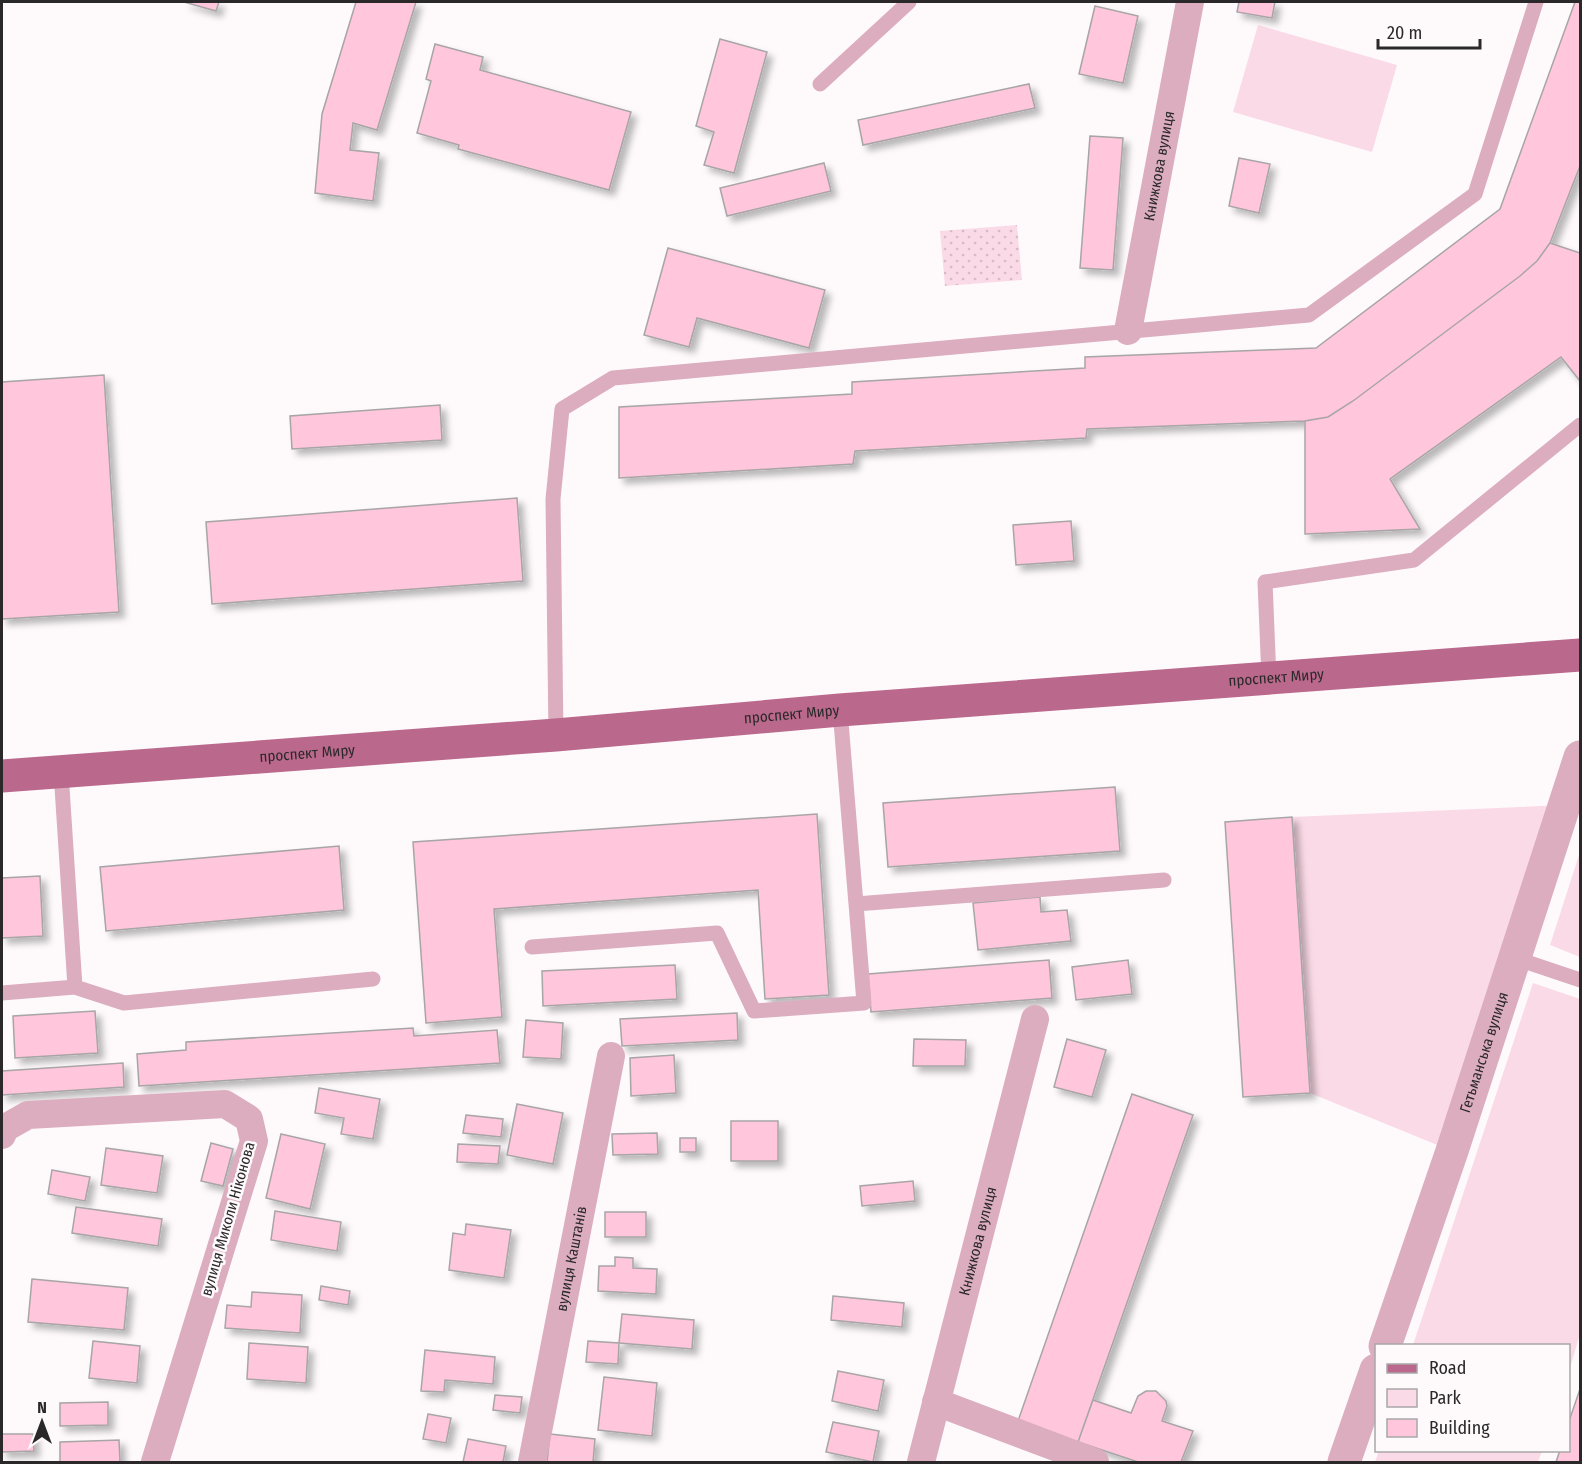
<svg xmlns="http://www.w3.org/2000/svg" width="1582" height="1464" viewBox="0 0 1582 1464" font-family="'Fira Sans Condensed',sans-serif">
	<defs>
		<pattern id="park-dots" width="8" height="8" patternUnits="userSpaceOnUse" patternTransform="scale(1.5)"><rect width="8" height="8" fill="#fadae6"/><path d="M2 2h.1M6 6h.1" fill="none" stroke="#d6bbc5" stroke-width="1.8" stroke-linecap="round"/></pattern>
		<filter id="shadow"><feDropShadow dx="5.5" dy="5.5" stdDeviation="3" flood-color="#0004"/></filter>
	</defs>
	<rect width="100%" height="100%" fill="#fefafc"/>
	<path fill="#fadae6" d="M 1258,25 L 1397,65 L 1372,152 L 1233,112 Z
		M 1566,805 L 1452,1151 L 1310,1093 L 1292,817 Z
		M 1580,852 L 1580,957 L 1550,945 Z
		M 1533,983 L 1580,999 L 1580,1334 L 1569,1371 L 1568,1346 L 1413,1345 Z
		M 1379,1450 L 1542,1450 L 1542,1451 L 1538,1462 L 1375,1462 Z"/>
	<path fill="url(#park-dots)" d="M 1017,225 L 1022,280 L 945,286 L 940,231 Z"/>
	<path fill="#ffc6dc" stroke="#a8a5a6" stroke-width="1.5" filter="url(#shadow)" d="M 184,2 L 219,2 L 216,11 Z
		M 356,2 L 416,2 L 377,130 L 353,123 L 350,150 L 379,153 L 373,201 L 315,193 L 322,114 Z
		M 1239,2 L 1275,2 L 1272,18 L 1237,12 Z
		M 1575,2 L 1580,2 L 1580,166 L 1550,243 L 1537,261 L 1520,276 L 1353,401 L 1328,417 L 1305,421 L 1087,429 L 1086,438 L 855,451 L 853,464 L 619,478 L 619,407 L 852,394 L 852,382 L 1085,368 L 1085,357 L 1316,348 L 1500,209 Z
		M 1095,6 L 1138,16 L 1123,83 L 1079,74 Z
		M 720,39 L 767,52 L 734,173 L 704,165 L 714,132 L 696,126 Z
		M 435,44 L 483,57 L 480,70 L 631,112 L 609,190 L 458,149 L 459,145 L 417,133 L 431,81 L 426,79 Z
		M 1029,84 L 1035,108 L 863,145 L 858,120 Z
		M 1090,136 L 1123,138 L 1113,270 L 1080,268 Z
		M 1239,158 L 1270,164 L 1259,213 L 1229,206 Z
		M 824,163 L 831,191 L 727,216 L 720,188 Z
		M 1550,243 L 1580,253 L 1580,381 L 1561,357 L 1390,479 L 1420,529 L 1305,534 L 1305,421 L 1328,417 L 1353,401 L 1520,276 L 1537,261 Z
		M 668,248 L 825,290 L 809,348 L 697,318 L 689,347 L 644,335 Z
		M 104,375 L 119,612 L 2,619 L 2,382 Z
		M 440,405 L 442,440 L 292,449 L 290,416 Z
		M 517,498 L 523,581 L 212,604 L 206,522 Z
		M 1071,521 L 1074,561 L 1016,565 L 1013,525 Z
		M 1115,787 L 1120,851 L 888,867 L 883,803 Z
		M 817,814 L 829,995 L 765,999 L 758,890 L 494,909 L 502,1017 L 426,1023 L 413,842 Z
		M 1292,817 L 1310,1093 L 1243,1097 L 1225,822 Z
		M 339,846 L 344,910 L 106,931 L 100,867 Z
		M 40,876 L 43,936 L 2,938 L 2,878 Z
		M 1040,897 L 1041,912 L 1067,910 L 1071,941 L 978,950 L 973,903 Z
		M 1049,960 L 1052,998 L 871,1012 L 868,974 Z
		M 1128,960 L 1132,994 L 1076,1000 L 1072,967 Z
		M 675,965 L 677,999 L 543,1006 L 542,971 Z
		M 95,1011 L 98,1053 L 15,1058 L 13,1016 Z
		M 737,1013 L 738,1040 L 622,1046 L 620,1019 Z
		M 526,1020 L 563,1023 L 561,1059 L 523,1057 Z
		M 413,1028 L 414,1036 L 497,1030 L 500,1063 L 139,1086 L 137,1054 L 186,1050 L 186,1042 Z
		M 914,1039 L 966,1040 L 965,1066 L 913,1066 Z
		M 1067,1039 L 1106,1050 L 1092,1097 L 1054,1087 Z
		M 674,1055 L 676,1093 L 631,1096 L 630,1058 Z
		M 123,1063 L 124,1087 L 2,1095 L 2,1071 Z
		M 319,1088 L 380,1099 L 373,1139 L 341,1134 L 344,1118 L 315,1113 Z
		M 1132,1094 L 1193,1115 L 1078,1442 L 1018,1421 Z
		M 517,1104 L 563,1113 L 553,1164 L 507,1155 Z
		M 466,1115 L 503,1119 L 501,1137 L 463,1133 Z
		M 731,1121 L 778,1121 L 778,1161 L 731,1161 Z
		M 657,1133 L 658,1154 L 613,1155 L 612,1134 Z
		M 281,1134 L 325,1144 L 310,1209 L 266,1198 Z
		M 680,1138 L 696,1138 L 696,1152 L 680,1152 Z
		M 211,1143 L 233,1149 L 223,1186 L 201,1181 Z
		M 458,1144 L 500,1146 L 498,1164 L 457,1162 Z
		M 106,1148 L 163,1156 L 157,1193 L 101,1185 Z
		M 52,1170 L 90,1177 L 85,1201 L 48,1194 Z
		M 913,1181 L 915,1201 L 862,1206 L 860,1186 Z
		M 76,1207 L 162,1219 L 158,1246 L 72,1233 Z
		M 275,1211 L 341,1222 L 337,1251 L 271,1240 Z
		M 605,1212 L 646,1212 L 646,1237 L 605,1237 Z
		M 466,1224 L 511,1230 L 504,1278 L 449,1270 L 453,1233 L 465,1235 Z
		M 615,1257 L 633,1258 L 633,1268 L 657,1269 L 656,1294 L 598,1291 L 599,1266 L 615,1266 Z
		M 32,1279 L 128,1288 L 124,1330 L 28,1322 Z
		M 321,1286 L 350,1291 L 348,1305 L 319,1300 Z
		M 252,1292 L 302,1295 L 300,1333 L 225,1328 L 227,1305 L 251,1307 Z
		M 833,1296 L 904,1303 L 902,1327 L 831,1320 Z
		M 622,1314 L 694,1320 L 692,1349 L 619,1343 Z
		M 93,1341 L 140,1346 L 137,1383 L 89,1378 Z
		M 588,1341 L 619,1343 L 618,1364 L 586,1362 Z
		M 249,1343 L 308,1347 L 306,1383 L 247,1379 Z
		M 425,1350 L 495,1357 L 493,1384 L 445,1380 L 444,1392 L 421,1391 Z
		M 838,1371 L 884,1380 L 878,1411 L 832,1401 Z
		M 604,1377 L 657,1383 L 652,1436 L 598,1430 Z
		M 1580,1389 L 1580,1462 L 1556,1462 L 1560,1450 L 1568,1450 L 1568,1424 Z
		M 1146,1391 L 1156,1391 L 1166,1401 L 1167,1406 L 1162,1421 L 1193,1431 L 1181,1462 L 1138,1462 L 1078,1442 L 1093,1400 L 1131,1413 L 1138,1396 Z
		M 495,1395 L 522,1397 L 520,1413 L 493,1410 Z
		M 108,1402 L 108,1425 L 60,1426 L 60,1403 Z
		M 428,1414 L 451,1418 L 446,1443 L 423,1439 Z
		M 833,1422 L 879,1431 L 873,1462 L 826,1452 Z
		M 2,1434 L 33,1434 L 34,1451 L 2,1452 Z
		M 550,1434 L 595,1439 L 593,1462 L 547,1462 Z
		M 468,1439 L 506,1446 L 503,1462 L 463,1462 Z
		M 119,1440 L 120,1462 L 60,1462 L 60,1442 Z"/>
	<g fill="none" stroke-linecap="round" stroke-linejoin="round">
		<path stroke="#dcadbf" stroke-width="15" d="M 820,84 L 909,2
			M 1269,679 L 1265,582 L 1414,560 L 1580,425
			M 840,710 L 856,904
			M 556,735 L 553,499 L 562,409 L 613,378 L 1309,315 L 1475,194 L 1536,2
			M 61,772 L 75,987
			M 532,947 L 717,933 L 754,1011 L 864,1003 L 856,904 L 1164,880
			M 1515,958 L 1580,980
			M 2,993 L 75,987 L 124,1003 L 373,979"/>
		<g stroke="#dcadbf" stroke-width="28">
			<path id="s1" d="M 1128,331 L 1190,2"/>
			<path d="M 2,1135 L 5,1128 L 28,1115 L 225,1104 L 249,1119 L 254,1141 L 155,1462"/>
			<path d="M 936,1402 L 1095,1462"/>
			<path id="s2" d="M 532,1462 L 611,1056"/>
			<path id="s3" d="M 921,1462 L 1035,1019"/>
		</g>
		<g stroke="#dcadbf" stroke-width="33">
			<path id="s4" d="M 1385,1346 L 1452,1151 L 1580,757"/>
			<path d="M 1344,1462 L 1376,1370"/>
		</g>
		<path stroke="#ba698c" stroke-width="33" id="s5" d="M 2,776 L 556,735 L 840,710 L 1580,655"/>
	</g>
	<g text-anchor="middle" stroke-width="5" stroke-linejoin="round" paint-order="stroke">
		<g font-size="15" fill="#2a2829" stroke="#fefafc">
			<text dy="5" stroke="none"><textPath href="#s1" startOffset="168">Книжкова вулиця</textPath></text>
			<text dy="5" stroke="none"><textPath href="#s5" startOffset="1278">проспект Миру</textPath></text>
			<text dy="5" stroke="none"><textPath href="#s5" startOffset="792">проспект Миру</textPath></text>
			<text dy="5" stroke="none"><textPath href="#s5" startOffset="306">проспект Миру</textPath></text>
			<text dy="5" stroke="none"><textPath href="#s4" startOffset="310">Гетьманська вулиця</textPath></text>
			<text transform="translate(228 1219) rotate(-74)" y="5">вулиця Миколи Ніконова</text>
			<text dy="5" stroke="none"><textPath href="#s3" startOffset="228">Книжкова вулиця</textPath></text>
			<text dy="5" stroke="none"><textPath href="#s2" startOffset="207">вулиця Каштанів</textPath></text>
		</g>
	</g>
	<rect width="1582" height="1464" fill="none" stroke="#2a2829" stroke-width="6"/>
	<rect x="1375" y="1344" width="195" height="108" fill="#fefafc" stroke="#a9a6a8" stroke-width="1.5"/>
	<rect x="1387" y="1364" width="30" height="9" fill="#ba698c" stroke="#a9a6a8" stroke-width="1.5"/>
	<text x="1429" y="1374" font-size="18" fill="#2a2829">Road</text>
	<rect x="1387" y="1389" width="30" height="18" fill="#fadae6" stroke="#a9a6a8" stroke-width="1.5"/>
	<text x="1429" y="1404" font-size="18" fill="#2a2829">Park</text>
	<rect x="1387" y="1419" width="30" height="18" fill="#ffc6dc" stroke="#a9a6a8" stroke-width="1.5"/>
	<text x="1429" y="1434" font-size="18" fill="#2a2829">Building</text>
	<g transform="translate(42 1422)" stroke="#fefafc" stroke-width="4.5" paint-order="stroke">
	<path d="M0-4.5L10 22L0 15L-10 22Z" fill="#2a2829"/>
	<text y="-9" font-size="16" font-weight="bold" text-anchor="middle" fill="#2a2829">N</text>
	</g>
	<path d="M1378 39v9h102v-9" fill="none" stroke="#2a2829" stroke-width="3"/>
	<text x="1387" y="39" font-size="18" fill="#2a2829" stroke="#fefafc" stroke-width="4.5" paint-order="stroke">20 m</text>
</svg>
